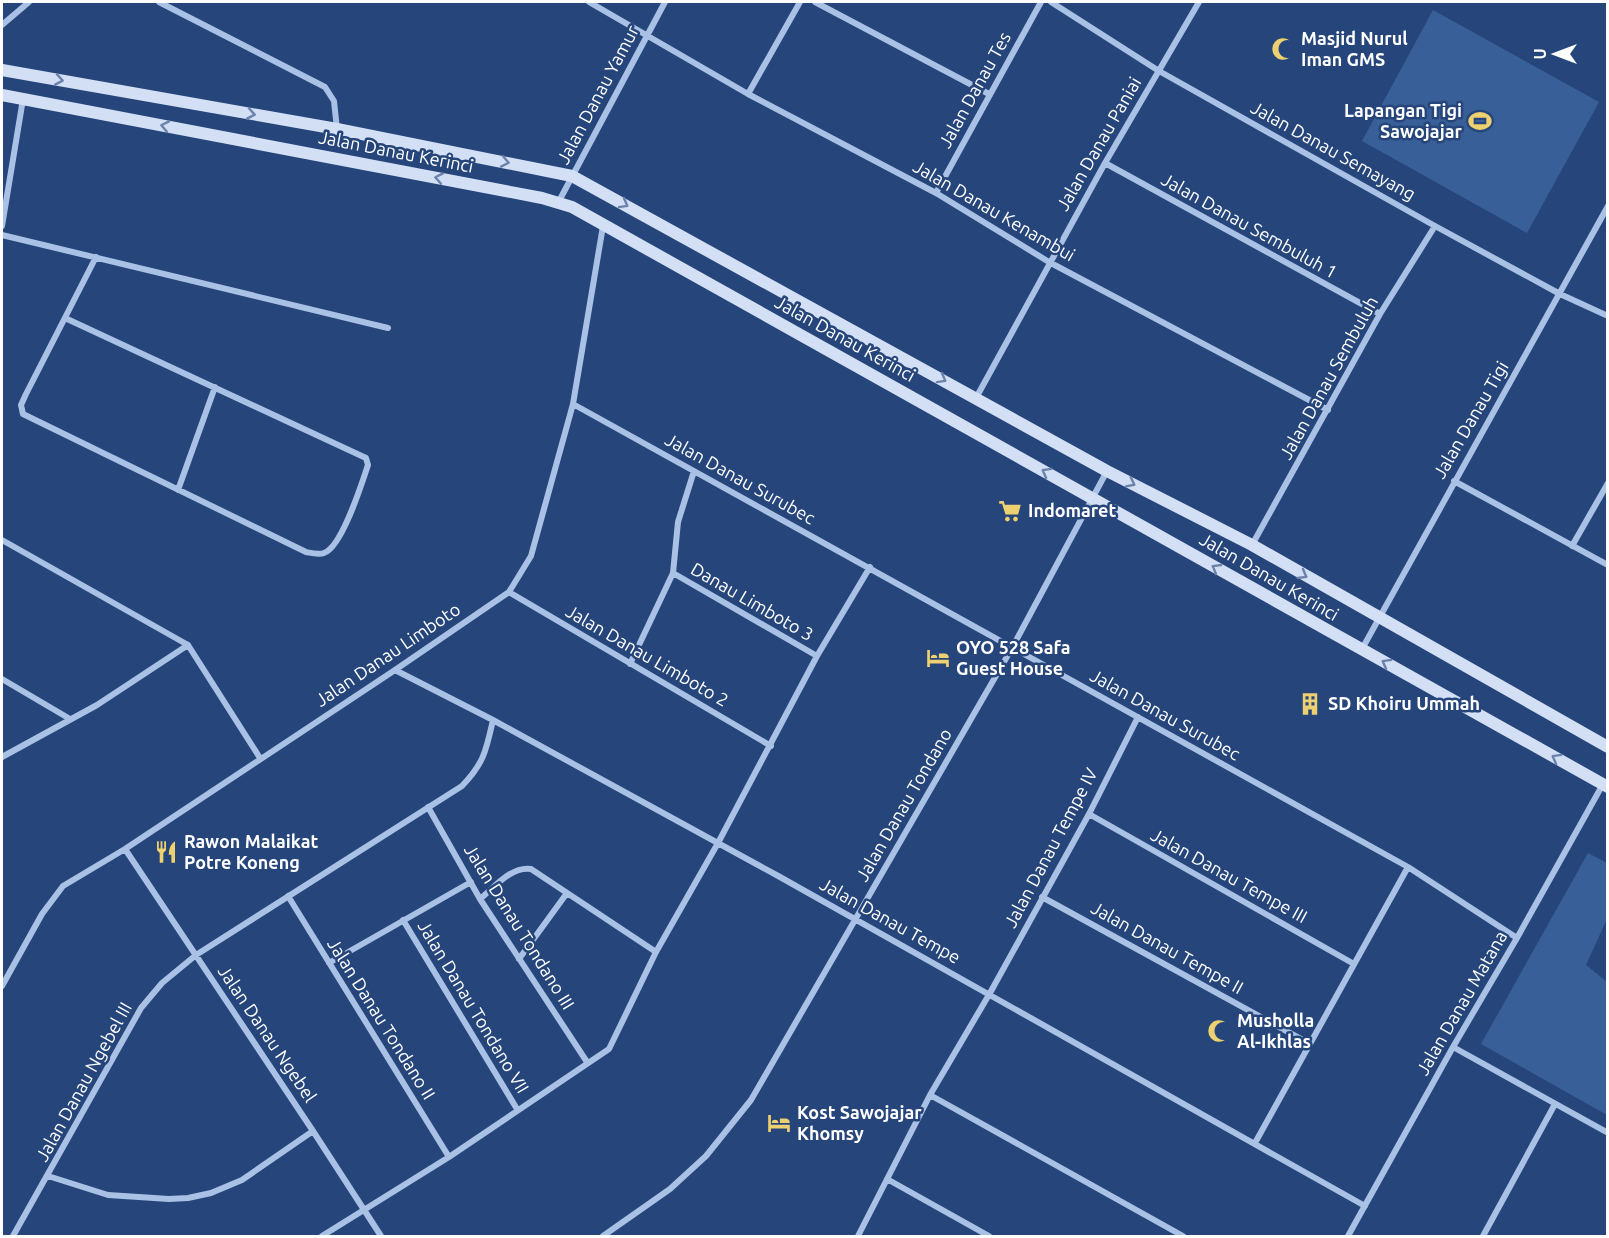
<svg xmlns="http://www.w3.org/2000/svg" width="1609" height="1238" viewBox="0 0 1609 1238" font-family="Ubuntu,sans-serif">
	<rect width="100%" height="100%" fill="#26467b"/>
	<path fill="#395f98" d="M 1433,10 L 1599,102 L 1527,233 L 1362,141 Z
		M 1588,853 L 1607,863 L 1607,919 L 1586,965 L 1607,982 L 1607,1115 L 1481,1044 Z"/>
	<g fill="none" stroke-linecap="round" stroke-linejoin="round">
		<path stroke="#a9c1e4" stroke-width="6" d="M 159,2 L 325,87 L 334,101 L 337,129
			M 589,2 L 748,94 L 936,193 L 1049,262 L 1328,410
			M 815,2 L 989,94
			M 1051,2 L 1159,71 L 1435,226 L 1560,294 L 1608,316
			M 2,25 L 29,2
			M 748,94 L 800,2
			M 1105,163 L 1380,314
			M 936,193 L 1041,2
			M 558,203 L 665,2
			M 2,226 L 23,99
			M 2,235 L 388,328
			M 65,318 L 366,458 L 368,465 C 362,483 342,547 324,553 C 319,555 311,553 306,552 L 23,414 L 21,405 L 26,394 L 96,257
			M 976,398 L 1105,163 L 1199,2
			M 573,404 L 1408,867 L 1517,938
			M 1454,481 L 1608,565
			M 178,490 L 215,387
			M 2,540 L 188,645 L 260,758
			M 1252,545 L 1380,314 L 1435,226
			M 1572,546 L 1608,483
			M 673,573 L 817,656
			M 509,592 L 771,746
			M 1362,649 L 1608,206
			M 630,664 L 673,573 L 678,522 L 694,471
			M 395,670 L 493,720 L 780,877 L 1365,1206
			M 2,679 L 70,719
			M 2,757 L 97,705 L 188,645
			M 428,807 L 480,899 L 587,1062
			M 1089,814 L 1354,964
			M 125,849 L 313,1131 L 381,1236
			M 288,896 L 449,1157
			M 1042,897 L 1310,1044
			M 480,899 C 495,887 511,866 531,869 L 656,952
			M 403,920 L 517,1109
			M 519,959 L 567,893
			M 329,963 L 471,882
			M 2,986 L 42,914 L 63,886 L 125,849 L 395,670 L 509,592 L 531,556 L 573,404 L 603,226
			M 1453,1047 L 1608,1133
			M 930,1095 L 1183,1236
			M 1255,1143 L 1408,867
			M 48,1176 L 108,1195 L 169,1199 L 188,1198 L 211,1193 L 242,1180 L 313,1131
			M 887,1179 L 989,1236
			M 13,1236 L 141,1008 L 162,983 L 196,955 L 462,786 C 484,763 486,751 493,720
			M 322,1236 L 449,1157 L 609,1049 L 656,952 L 718,843 L 817,656 L 870,567
			M 603,1236 L 670,1189 L 706,1156 L 751,1100 L 1012,648 L 1107,471
			M 858,1236 L 930,1095 L 990,993 L 1089,814 L 1138,717
			M 1348,1236 L 1453,1047 L 1517,938 L 1603,784
			M 1483,1236 L 1555,1104"/>
		<path stroke="#d2dff4" stroke-width="12" d="M 2,70 L 337,129 L 572,176 L 1107,471 L 1252,545 L 1608,747
			M 2,95 L 542,198 L 572,207 L 1608,787"/>
	</g>
	<defs><path id="oneway-chevron" d="M-2-3.5L2.5 0L-2 3.5" fill="none" stroke-width="1.6" stroke-linecap="round" stroke-linejoin="round" transform="scale(1.5)"/></defs>
	<g stroke="#6b83ab">
		<use href="#oneway-chevron" transform="translate(59 80) rotate(10)"/>
		<use href="#oneway-chevron" transform="translate(251 114) rotate(10)"/>
		<use href="#oneway-chevron" transform="translate(165 126) rotate(-169)"/>
		<use href="#oneway-chevron" transform="translate(505 162) rotate(11)"/>
		<use href="#oneway-chevron" transform="translate(439 178) rotate(-169)"/>
		<use href="#oneway-chevron" transform="translate(624 204) rotate(29)"/>
		<use href="#oneway-chevron" transform="translate(942 379) rotate(29)"/>
		<use href="#oneway-chevron" transform="translate(1046 472) rotate(-151)"/>
		<use href="#oneway-chevron" transform="translate(1131 483) rotate(27)"/>
		<use href="#oneway-chevron" transform="translate(1216 568) rotate(-150)"/>
		<use href="#oneway-chevron" transform="translate(1303 575) rotate(30)"/>
		<use href="#oneway-chevron" transform="translate(1386 663) rotate(-151)"/>
		<use href="#oneway-chevron" transform="translate(1556 758) rotate(-151)"/>
	</g>
	<defs>
		<g id="mosque-bare" transform="scale(1.8)"><path d="M3.5-4.9A6 6 0 1 0 3.5 4.9A5 5 0 1 1 3.5-4.9Z" fill="#edd06f" stroke="#26467b" stroke-width="2.5" paint-order="stroke"/></g>
		<g id="stadium-bare" transform="scale(1.8)"><path d="M0-5a6.5 5 0 1 0 0 10a6.5 5 0 1 0 0-10ZM-3.5-1.8h7v3.6h-7Z" fill="#edd06f" stroke="#26467b" stroke-width="2.5" paint-order="stroke"/></g>
		<g id="supermarket-bare" transform="scale(1.8)"><path d="M-6-5.5h2.5l.6 2H6L4.5 2H-2.5L-4.4-4H-6ZM-1.5 3.2a1.3 1.3 0 1 0 .1 0ZM3 3.2a1.3 1.3 0 1 0 .1 0Z" fill="#edd06f" stroke="#26467b" stroke-width="2.5" paint-order="stroke"/></g>
		<g id="hotel-bare" transform="scale(1.8)"><path d="M-6-4.5h1.5V1H6V5H4.5V3h-9V5H-6ZM-4 0a1.8 1.8 0 1 1 3.6 0ZM.5 0V-2.5h3Q6-2.5 6 0Z" fill="#edd06f" stroke="#26467b" stroke-width="2.5" paint-order="stroke"/></g>
		<g id="building-bare" transform="scale(1.8)"><path d="M-4-6H4V6H1V3H-1V6H-4ZM-2.5-4.3h1.7v1.8h-1.7ZM.8-4.3h1.7v1.8H.8ZM-2.5-1h1.7V.8h-1.7ZM.8-1h1.7V.8H.8Z" fill="#edd06f" stroke="#26467b" stroke-width="2.5" paint-order="stroke"/></g>
		<g id="restaurant-bare" transform="scale(1.8)"><path d="M-5-6h1v4h1v-4h1v4h1v-4h1v5L-1.5 .5V6h-2V.5L-5-1ZM5-6V6H3V1.5H1.5Q1.5-4 5-6Z" fill="#edd06f" stroke="#26467b" stroke-width="2.5" paint-order="stroke"/></g>
	</defs>
	<g fill-rule="evenodd">
		<use href="#mosque-bare" x="1283" y="49"/>
		<use href="#stadium-bare" x="1480" y="121"/>
		<use href="#supermarket-bare" x="1010" y="511"/>
		<use href="#hotel-bare" x="938" y="658"/>
		<use href="#building-bare" x="1310" y="704"/>
		<use href="#restaurant-bare" x="166" y="852"/>
		<use href="#mosque-bare" x="1219" y="1031"/>
		<use href="#hotel-bare" x="779" y="1123"/>
	</g>
	<g text-anchor="middle" stroke-width="5" stroke-linejoin="round" paint-order="stroke">
		<g font-size="18" font-weight="bold" fill="#fff" stroke="#26467b" text-anchor="start">
			<text x="1301" y="45">Masjid Nurul<tspan x="1301" dy="21">Iman GMS</tspan></text>
			<text x="1462" y="117" text-anchor="end">Lapangan Tigi<tspan x="1462" dy="21">Sawojajar</tspan></text>
			<text x="1028" y="517">Indomaret</text>
			<text x="956" y="654">OYO 528 Safa<tspan x="956" dy="21">Guest House</tspan></text>
			<text x="1328" y="710">SD Khoiru Ummah</text>
			<text x="184" y="848">Rawon Malaikat<tspan x="184" dy="21">Potre Koneng</tspan></text>
			<text x="1237" y="1027">Musholla<tspan x="1237" dy="21">Al-Ikhlas</tspan></text>
			<text x="797" y="1119">Kost Sawojajar<tspan x="797" dy="21">Khomsy</tspan></text>
		</g>
		<g font-size="18" fill="#fff" stroke="#26467b">
			<text transform="translate(975 90) rotate(-61)" y="6">Jalan Danau Tes</text>
			<text transform="translate(598 95) rotate(-62)" y="6">Jalan Danau Yamur</text>
			<text transform="translate(1099 144) rotate(-60)" y="6">Jalan Danau Paniai</text>
			<text transform="translate(1333 151) rotate(29)" y="6">Jalan Danau Semayang</text>
			<text transform="translate(396 152) rotate(11)" y="6">Jalan Danau Kerinci</text>
			<text transform="translate(994 211) rotate(30)" y="6">Jalan Danau Kenambui</text>
			<text transform="translate(1249 226) rotate(29)" y="6">Jalan Danau Sembuluh 1</text>
			<text transform="translate(845 339) rotate(29)" y="6">Jalan Danau Kerinci</text>
			<text transform="translate(1329 378) rotate(-61)" y="6">Jalan Danau Sembuluh</text>
			<text transform="translate(1471 420) rotate(-60)" y="6">Jalan Danau Tigi</text>
			<text transform="translate(740 479) rotate(29)" y="6">Jalan Danau Surubec</text>
			<text transform="translate(1269 577) rotate(30)" y="6">Jalan Danau Kerinci</text>
			<text transform="translate(752 602) rotate(30)" y="6">Danau Limboto 3</text>
			<text transform="translate(388 655) rotate(-34)" y="6">Jalan Danau Limboto</text>
			<text transform="translate(647 656) rotate(30)" y="6">Jalan Danau Limboto 2</text>
			<text transform="translate(1165 715) rotate(29)" y="6">Jalan Danau Surubec</text>
			<text transform="translate(904 805) rotate(-60)" y="6">Jalan Danau Tondano</text>
			<text transform="translate(1051 848) rotate(-62)" y="6">Jalan Danau Tempe IV</text>
			<text transform="translate(1229 876) rotate(29)" y="6">Jalan Danau Tempe III</text>
			<text transform="translate(890 921) rotate(29)" y="6">Jalan Danau Tempe</text>
			<text transform="translate(519 927) rotate(58)" y="6">Jalan Danau Tondano III</text>
			<text transform="translate(1167 948) rotate(29)" y="6">Jalan Danau Tempe II</text>
			<text transform="translate(1462 1003) rotate(-60)" y="6">Jalan Danau Matana</text>
			<text transform="translate(473 1007) rotate(59)" y="6">Jalan Danau Tondano VII</text>
			<text transform="translate(381 1019) rotate(58)" y="6">Jalan Danau Tondano II</text>
			<text transform="translate(267 1034) rotate(56)" y="6">Jalan Danau Ngebel</text>
			<text transform="translate(84 1082) rotate(-61)" y="6">Jalan Danau Ngebel III</text>
		</g>
	</g>
	<rect width="1609" height="1238" fill="none" stroke="#ffffff" stroke-width="6"/>
	<g transform="translate(1555 54) rotate(270)" stroke="#26467b" stroke-width="4.5" paint-order="stroke">
	<path d="M0-4.5L10 22L0 15L-10 22Z" fill="#ffffff"/>
	<text y="-9" font-size="16" font-weight="bold" text-anchor="middle" fill="#ffffff">U</text>
	</g>
</svg>
